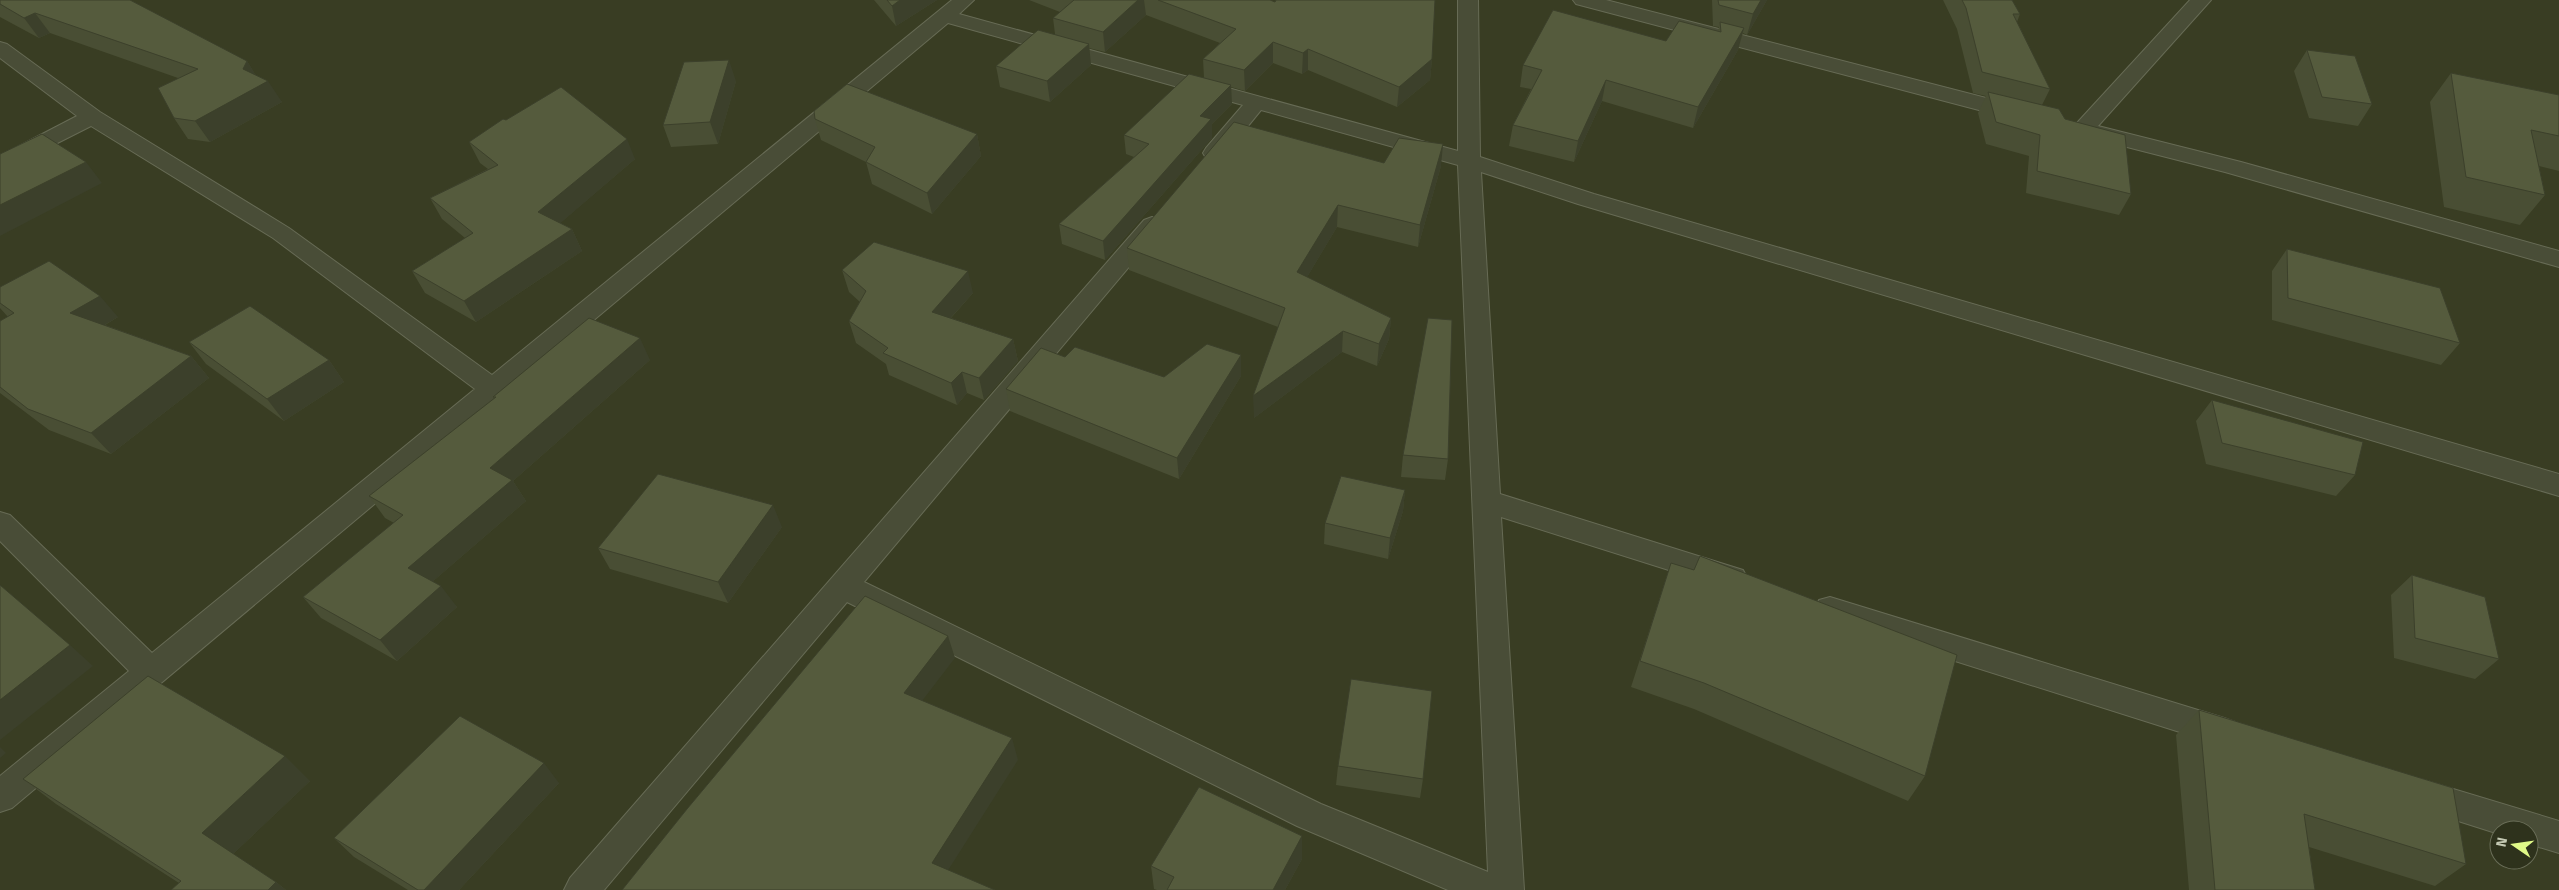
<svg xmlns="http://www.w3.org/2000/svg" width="2559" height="890" viewBox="0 0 2559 890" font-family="'Fira Sans',sans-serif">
	<rect width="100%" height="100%" fill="#393d23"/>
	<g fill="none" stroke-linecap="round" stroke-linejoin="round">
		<g stroke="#676b55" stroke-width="2">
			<path id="minor" d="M 952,0 L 974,0 L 959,14 L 1458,151 L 1458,0 L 1478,0 L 1480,157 L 1594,194 L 2559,474 L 2559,496 L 1578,204 L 1481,172 L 1500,494 L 1743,570 L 1747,578 L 1743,586 L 1732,590 L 1501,517 L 1524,890 L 1448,890 L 1297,826 L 847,602 L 604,890 L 564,890 L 570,878 L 1144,220 L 1152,217 L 1160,220 L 1164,225 L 1160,230 L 864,582 L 1321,804 L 1488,872 L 1458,165 L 1261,110 L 1222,158 L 1214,160 L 1206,158 L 1203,153 L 1206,148 L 1243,105 L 948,23 L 12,808 L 0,812 L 0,776 L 129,671 L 0,541 L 0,512 L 10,515 L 152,653 L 475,389 L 273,238 L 91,126 L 0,172 L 0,156 L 77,116 L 0,58 L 0,42 L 7,44 L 100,112 L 289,228 L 492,375 Z
				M 1573,0 L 1606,0 L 2025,108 L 2028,113 L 2025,118 L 2017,120 L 1576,4 Z
				M 2190,0 L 2211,0 L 2098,126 L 2241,162 L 2559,251 L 2559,267 L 2225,172 L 2076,134 L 2073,129 L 2076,124 Z
				M 1830,597 L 2224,718 L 2235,722 L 2240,732 L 2235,742 L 2224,746 L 1819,618 L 1815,609 L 1819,600 Z
				M 2420,779 L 2559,821 L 2559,853 L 2529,844 L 2529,830 L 2499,830 L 2499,834 L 2408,805 L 2403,794 L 2408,783 Z"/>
		</g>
		<use href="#minor" fill="#494d37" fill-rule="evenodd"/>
	</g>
	<path fill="#494e34" d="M 0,0 L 247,61 L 256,76 L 282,102 L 210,142 L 188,139 L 174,118 L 178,78 L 50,33 L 39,38 L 0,17 Z
		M 874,0 L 937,0 L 896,26 Z
		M 1029,0 L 1270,0 L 1432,59 L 1430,80 L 1397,107 L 1308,70 L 1302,74 L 1273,63 L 1245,91 L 1231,87 L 1232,104 L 1212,124 L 1212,138 L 1105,260 L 1062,244 L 1059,224 L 1134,157 L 1126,154 L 1124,135 L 1204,78 L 1203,59 L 1220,43 L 1146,15 L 1105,52 L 1089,48 L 1091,65 L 1050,102 L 1000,87 L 996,66 L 1055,34 L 1053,18 L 1060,12 Z
		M 1712,0 L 1767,0 L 1747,35 L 1743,33 L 1738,50 L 1693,128 L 1602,101 L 1574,162 L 1509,146 L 1513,125 L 1531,89 L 1520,87 L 1523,65 L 1666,41 L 1718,31 L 1719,27 L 1713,26 Z
		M 1943,0 L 2012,0 L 2020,14 L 2017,22 L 2050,89 L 2042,105 L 2065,119 L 2131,194 L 2119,215 L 2026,193 L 2029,156 L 1986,144 L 1978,113 L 1986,96 L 1973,93 L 1957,29 Z
		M 2307,50 L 2372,104 L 2358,126 L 2309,118 L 2294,71 Z
		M 2451,73 L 2559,95 L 2559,171 L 2539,166 L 2545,195 L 2520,225 L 2444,207 L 2430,102 Z
		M 736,81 L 718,144 L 671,147 L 663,125 Z
		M 815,119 L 977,134 L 981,156 L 932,214 L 872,184 L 866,162 L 821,140 Z
		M 469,142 L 635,159 L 560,223 L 572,229 L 582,251 L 476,322 L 425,293 L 412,271 L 465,238 L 442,219 L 430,198 L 488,169 L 480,163 Z
		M 1384,163 L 1441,166 L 1418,247 L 1337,227 L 1307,277 L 1391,318 L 1389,339 L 1377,366 L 1342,352 L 1254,418 L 1278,327 L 1129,270 L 1127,248 Z
		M 2287,249 L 2460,343 L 2441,365 L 2272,320 L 2272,271 Z
		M 842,270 L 973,293 L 951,318 L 1013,339 L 1018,361 L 984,400 L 967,393 L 957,405 L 889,375 L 886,364 L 856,343 L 849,321 L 860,302 L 849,292 Z
		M 0,287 L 118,317 L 105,325 L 191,356 L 209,378 L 111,454 L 49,430 L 0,393 L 0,321 L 8,317 L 0,308 Z
		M 189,342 L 329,360 L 344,382 L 284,421 L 206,364 Z
		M 1241,355 L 1241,376 L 1179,479 L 1010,411 L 1006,389 L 1065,357 L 1164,377 Z
		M 650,360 L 513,481 L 526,501 L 432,582 L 457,607 L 397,661 L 321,618 L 303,597 L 394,523 L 385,518 L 369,496 L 494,398 L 493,397 Z
		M 2212,400 L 2355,475 L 2336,496 L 2206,464 L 2196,421 Z
		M 1403,455 L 1448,459 L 1445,480 L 1401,477 Z
		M 1405,490 L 1403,511 L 1388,559 L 1324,544 L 1325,523 Z
		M 782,527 L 728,603 L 610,569 L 598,548 Z
		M 1671,563 L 1925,776 L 1908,801 L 1694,709 L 1631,687 Z
		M 2412,575 L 2499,659 L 2475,679 L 2394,658 L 2391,595 Z
		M 2199,710 L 2466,864 L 2435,886 L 2309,847 L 2315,890 L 2189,890 L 2176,735 Z
		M 1338,766 L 1423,779 L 1420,798 L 1336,785 Z
		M 23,779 L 310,781 L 233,854 L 276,882 L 286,890 L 171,890 L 179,883 L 56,804 Z
		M 559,783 L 459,890 L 408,890 L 354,857 L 334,838 Z
		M 1302,859 L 1285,890 L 1157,890 L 1154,889 L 1151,866 Z"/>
	<path fill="#3c402b" d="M 900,0 L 937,0 L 896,26 L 892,6 Z
		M 1138,0 L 1144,0 L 1146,15 L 1105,52 L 1103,32 Z
		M 1761,0 L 1767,0 L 1747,35 L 1753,14 Z
		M 35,13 L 50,33 L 39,38 L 24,18 Z
		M 1744,28 L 1738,50 L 1693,128 L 1698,107 Z
		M 1273,42 L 1273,63 L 1245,91 L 1244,70 Z
		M 1089,44 L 1091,65 L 1050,102 L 1047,81 Z
		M 1308,49 L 1308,70 L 1302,74 L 1303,53 Z
		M 1432,59 L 1430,80 L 1397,107 L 1399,87 Z
		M 729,60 L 736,81 L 718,144 L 710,122 Z
		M 247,61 L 260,82 L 268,81 L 282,102 L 210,142 L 195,121 L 243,69 Z
		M 1606,80 L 1602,101 L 1574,162 L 1578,141 Z
		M 1231,85 L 1232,104 L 1212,124 L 1212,138 L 1105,260 L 1103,241 L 1200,116 Z
		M 977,134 L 981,156 L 932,214 L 927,193 Z
		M 627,139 L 635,159 L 549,233 L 538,212 Z
		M 1443,144 L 1441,166 L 1418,247 L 1420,225 Z
		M 86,162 L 102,183 L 0,236 L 0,205 Z
		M 1338,205 L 1337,227 L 1297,294 L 1297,272 Z
		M 572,229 L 582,251 L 476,322 L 464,301 Z
		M 968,271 L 973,293 L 937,333 L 932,312 Z
		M 100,296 L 118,317 L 89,334 L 70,313 Z
		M 1391,318 L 1389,339 L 1377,366 L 1379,344 Z
		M 1343,331 L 1342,352 L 1254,418 L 1253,396 Z
		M 640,338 L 650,360 L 513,481 L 526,501 L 424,589 L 408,568 L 490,468 Z
		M 1013,339 L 1018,361 L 984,400 L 979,378 Z
		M 1241,355 L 1241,376 L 1179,479 L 1177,458 Z
		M 191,356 L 209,378 L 111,454 L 91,433 Z
		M 329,360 L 344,382 L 284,421 L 267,399 Z
		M 962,372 L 967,393 L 957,405 L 951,383 Z
		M 1405,490 L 1403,511 L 1388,559 L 1390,538 Z
		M 773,505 L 782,527 L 728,603 L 718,582 Z
		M 441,586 L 457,607 L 397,661 L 380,640 Z
		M 948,636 L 955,658 L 912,714 L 904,693 Z
		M 70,645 L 93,666 L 0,740 L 0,700 Z
		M 1012,738 L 1018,760 L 940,883 L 932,863 Z
		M 0,747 L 6,753 L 0,758 Z
		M 285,756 L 310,781 L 230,857 L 202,833 Z
		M 544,763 L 559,783 L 459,890 L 424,890 Z
		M 1302,836 L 1302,859 L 1285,890 L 1273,890 Z
		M 276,882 L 286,890 L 268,890 Z"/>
	<path fill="#555b3d" stroke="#3c402b" d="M 0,0 L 130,0 L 247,61 L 243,69 L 268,81 L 195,121 L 174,118 L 158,88 L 198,69 L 35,13 L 24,18 L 0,4 Z
		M 887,0 L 900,0 L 892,6 Z
		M 1074,0 L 1138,0 L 1103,32 L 1053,18 Z
		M 1158,0 L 1270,0 L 1275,2 L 1276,0 L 1435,0 L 1432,59 L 1399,87 L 1308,49 L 1303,53 L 1273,42 L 1244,70 L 1203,59 L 1236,29 Z
		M 1718,0 L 1761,0 L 1753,14 L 1719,5 Z
		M 1962,0 L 2012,0 L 2020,14 L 2013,14 L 2050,89 L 1982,72 L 1966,8 Z
		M 1553,10 L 1666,41 L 1679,21 L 1721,32 L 1720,22 L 1744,28 L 1698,107 L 1606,80 L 1578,141 L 1513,125 L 1542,70 L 1523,65 Z
		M 1038,30 L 1089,44 L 1047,81 L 996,66 Z
		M 2307,50 L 2355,56 L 2372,104 L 2322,97 Z
		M 729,60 L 710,122 L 663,125 L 684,62 Z
		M 2451,73 L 2559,95 L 2559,136 L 2531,130 L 2545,195 L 2466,177 Z
		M 1189,74 L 1231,85 L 1200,116 L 1211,119 L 1103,241 L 1059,224 L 1149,144 L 1124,135 Z
		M 847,84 L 977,134 L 927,193 L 866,162 L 875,147 L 815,119 L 814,111 Z
		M 561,87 L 627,139 L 538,212 L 572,229 L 464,301 L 412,271 L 473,233 L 430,198 L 498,165 L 469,142 L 503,119 L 506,120 Z
		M 1988,92 L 2059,109 L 2065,119 L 2125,135 L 2131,194 L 2037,171 L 2040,135 L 1996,122 Z
		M 1234,122 L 1384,163 L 1399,138 L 1443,144 L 1420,225 L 1338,205 L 1297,272 L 1391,318 L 1379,344 L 1343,331 L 1253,396 L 1285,308 L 1127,248 Z
		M 42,134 L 86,162 L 0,205 L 0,154 Z
		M 874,242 L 968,271 L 932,312 L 1013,339 L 979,378 L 962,372 L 951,383 L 883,353 L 888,348 L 849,321 L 866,291 L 842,270 Z
		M 2287,249 L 2440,288 L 2460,343 L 2288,298 Z
		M 49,261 L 100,296 L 70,313 L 191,356 L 91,433 L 28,409 L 0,387 L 0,321 L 14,313 L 0,303 L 0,287 Z
		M 250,306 L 329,360 L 267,399 L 189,342 Z
		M 589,318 L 640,338 L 490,468 L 512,480 L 408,568 L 441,586 L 380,640 L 303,597 L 403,515 L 369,496 L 496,397 L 493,397 Z
		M 1428,318 L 1452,320 L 1448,459 L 1403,455 Z
		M 1207,344 L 1241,355 L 1177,458 L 1006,389 L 1041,348 L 1065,357 L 1075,347 L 1164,377 Z
		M 2212,400 L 2363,442 L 2355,475 L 2222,443 Z
		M 658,474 L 773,505 L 718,582 L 598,548 Z
		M 1341,476 L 1405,490 L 1390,538 L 1325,523 Z
		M 1700,556 L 1957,655 L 1925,776 L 1704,683 L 1640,661 L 1671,563 L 1694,570 Z
		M 2412,575 L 2485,597 L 2499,659 L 2415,638 Z
		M 0,585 L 70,645 L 0,700 Z
		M 865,596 L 948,636 L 904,693 L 1012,738 L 932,863 L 995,890 L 622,890 L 687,809 Z
		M 148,676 L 285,756 L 202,833 L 276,882 L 268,890 L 171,890 L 181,881 L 23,779 Z
		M 1351,679 L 1432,691 L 1423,779 L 1338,766 Z
		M 2199,710 L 2453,788 L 2466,864 L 2304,814 L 2315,890 L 2215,890 Z
		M 460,716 L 544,763 L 424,890 L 418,890 L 334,838 Z
		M 1199,787 L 1302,836 L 1273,890 L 1167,890 L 1174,877 L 1151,866 Z"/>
	<g transform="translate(2514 845) rotate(283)"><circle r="24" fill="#2e321c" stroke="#6a6e58"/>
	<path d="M0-4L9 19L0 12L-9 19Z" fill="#e0f988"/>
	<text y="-8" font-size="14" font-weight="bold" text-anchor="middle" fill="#c4c9b3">N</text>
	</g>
</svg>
